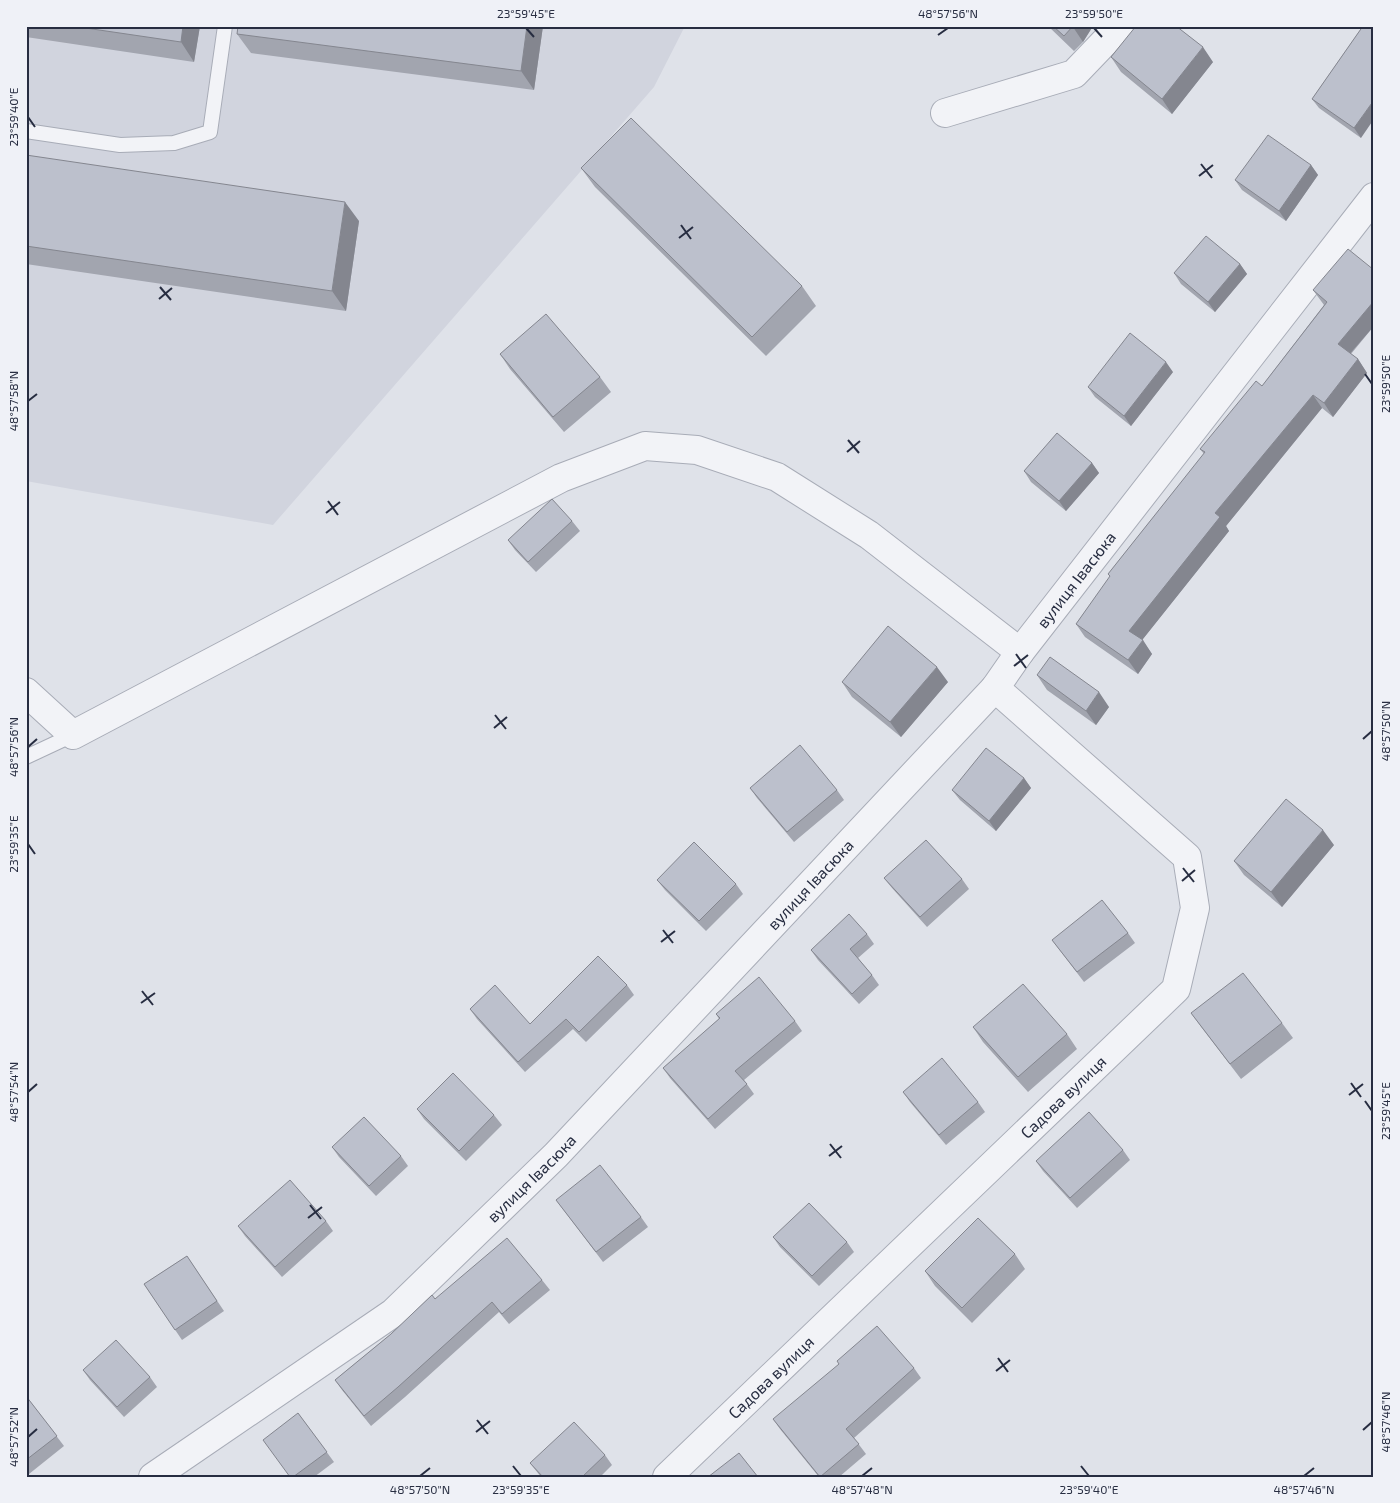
<svg xmlns="http://www.w3.org/2000/svg" width="1400" height="1503" viewBox="0 0 1400 1503" font-family="'Exo 2',sans-serif">
	<rect width="100%" height="100%" fill="#dfe2e9"/>
	<path fill="#d1d4de" d="M 26,26 L 685,26 L 654,87 L 273,525 L 26,481 Z"/>
	<g fill="none" stroke-linecap="round" stroke-linejoin="round">
		<g stroke="#a8acb7" stroke-width="16">
			<path id="service" d="M 26,131 L 120,145 L 174,143 L 210,132 L 225,26
				M 26,757 L 73,735"/>
		</g>
		<g stroke="#a8acb7" stroke-width="30">
			<g id="minor">
				<path d="M 945,113 L 1074,74 L 1120,26"/>
				<path d="M 26,692 L 73,735 L 561,478 L 645,446 L 697,450 L 777,477 L 869,535 L 1020,652"/>
				<path id="s1" d="M 153,1477 L 393,1313 L 556,1155 L 995,688 L 1020,652 L 1374,197"/>
				<path id="s2" d="M 667,1477 L 1176,989 L 1195,908 L 1187,857 L 995,688"/>
			</g>
		</g>
		<use href="#service" stroke="#f2f3f7" stroke-width="14"/>
		<use href="#minor" stroke="#f2f3f7" stroke-width="28"/>
	</g>
	<path fill="#a2a5af" d="M 26,26 L 200,26 L 194,62 L 26,37 Z
		M 238,26 L 543,26 L 534,90 L 251,53 L 237,34 Z
		M 1048,26 L 1093,26 L 1083,42 L 1074,51 Z
		M 1363,26 L 1361,138 L 1319,108 L 1312,99 Z
		M 1111,57 L 1213,62 L 1172,114 L 1121,72 Z
		M 26,155 L 359,221 L 346,311 L 26,264 Z
		M 1311,165 L 1318,175 L 1286,221 L 1242,190 L 1235,180 Z
		M 581,168 L 802,286 L 816,306 L 766,356 L 595,187 Z
		M 1240,264 L 1247,274 L 1215,312 L 1181,284 L 1174,273 Z
		M 1374,270 L 1374,326 L 1351,354 L 1358,359 L 1367,373 L 1333,417 L 1322,408 L 1226,526 L 1229,531 L 1142,640 L 1152,654 L 1138,674 L 1085,637 L 1076,624 L 1110,577 L 1108,574 L 1204,454 L 1200,449 L 1262,386 L 1324,305 L 1313,290 Z
		M 500,354 L 600,377 L 611,392 L 564,432 L 510,369 Z
		M 1173,372 L 1131,426 L 1095,397 L 1088,387 Z
		M 1092,463 L 1099,473 L 1066,511 L 1031,482 L 1024,471 Z
		M 572,521 L 580,531 L 536,572 L 515,550 L 508,540 Z
		M 1037,675 L 1109,707 L 1096,725 L 1047,690 Z
		M 842,682 L 948,682 L 901,737 L 852,697 Z
		M 1024,778 L 1031,788 L 996,831 L 960,800 L 952,790 Z
		M 750,788 L 837,790 L 844,800 L 794,842 L 757,798 Z
		M 1334,845 L 1282,907 L 1244,875 L 1234,861 Z
		M 884,878 L 962,879 L 969,889 L 927,927 L 892,888 Z
		M 657,880 L 736,884 L 743,894 L 706,931 L 665,890 Z
		M 1128,933 L 1135,943 L 1084,982 L 1052,940 Z
		M 867,934 L 874,944 L 858,958 L 872,975 L 879,985 L 859,1004 L 818,960 L 811,950 Z
		M 627,985 L 634,995 L 586,1042 L 573,1029 L 525,1072 L 477,1019 L 470,1009 L 530,1024 Z
		M 1191,1013 L 1282,1023 L 1293,1038 L 1241,1079 L 1202,1028 Z
		M 716,1014 L 795,1021 L 802,1031 L 744,1080 L 754,1094 L 715,1129 L 670,1078 L 663,1068 L 719,1019 Z
		M 973,1027 L 1067,1034 L 1077,1049 L 1028,1092 L 983,1042 Z
		M 903,1092 L 978,1102 L 985,1112 L 946,1145 L 910,1102 Z
		M 417,1109 L 494,1115 L 502,1125 L 466,1161 L 424,1119 Z
		M 332,1147 L 401,1156 L 408,1166 L 376,1196 L 339,1157 Z
		M 1123,1150 L 1130,1160 L 1077,1208 L 1043,1171 L 1036,1161 Z
		M 556,1200 L 641,1217 L 648,1227 L 603,1262 Z
		M 326,1221 L 333,1231 L 282,1277 L 245,1236 L 238,1226 Z
		M 773,1237 L 847,1242 L 854,1252 L 819,1286 L 780,1247 Z
		M 1015,1254 L 1025,1269 L 972,1323 L 935,1286 L 925,1271 Z
		M 187,1256 L 224,1311 L 182,1340 L 144,1284 Z
		M 542,1280 L 550,1290 L 509,1324 L 499,1312 L 405,1397 L 371,1426 L 342,1390 L 335,1380 L 391,1334 L 435,1299 Z
		M 914,1368 L 921,1378 L 854,1438 L 866,1454 L 839,1477 L 819,1477 L 780,1429 L 773,1419 Z
		M 83,1370 L 150,1377 L 157,1387 L 124,1417 L 90,1380 Z
		M 26,1396 L 64,1446 L 29,1474 L 26,1470 Z
		M 298,1413 L 334,1462 L 314,1477 L 290,1477 Z
		M 605,1455 L 612,1465 L 600,1477 L 541,1477 L 530,1463 Z"/>
	<path fill="#84868f" d="M 183,26 L 200,26 L 194,62 L 181,42 Z
		M 527,26 L 543,26 L 534,90 L 521,71 Z
		M 1073,26 L 1093,26 L 1083,42 L 1073,27 Z
		M 1203,47 L 1213,62 L 1172,114 L 1162,99 Z
		M 1374,100 L 1374,119 L 1361,138 L 1354,128 Z
		M 1311,165 L 1318,175 L 1286,221 L 1279,211 Z
		M 345,202 L 359,221 L 346,311 L 332,291 Z
		M 1240,264 L 1247,274 L 1215,312 L 1208,302 Z
		M 1374,301 L 1374,326 L 1347,357 L 1338,344 Z
		M 1358,359 L 1367,373 L 1333,417 L 1324,403 Z
		M 1166,362 L 1173,372 L 1131,426 L 1124,416 Z
		M 1313,395 L 1322,408 L 1226,526 L 1229,531 L 1139,644 L 1129,631 L 1215,513 Z
		M 1092,463 L 1099,473 L 1066,511 L 1059,501 Z
		M 1143,640 L 1152,654 L 1138,674 L 1128,660 Z
		M 937,667 L 948,682 L 901,737 L 890,722 Z
		M 1099,692 L 1109,707 L 1096,725 L 1086,711 Z
		M 1024,778 L 1031,788 L 996,831 L 989,821 Z
		M 1323,830 L 1334,845 L 1282,907 L 1271,892 Z"/>
	<path fill="#bcc0cc" stroke="#84868f" d="M 72,26 L 183,26 L 181,42 Z
		M 238,26 L 527,26 L 521,71 L 237,34 Z
		M 1053,26 L 1073,26 L 1064,36 Z
		M 1136,26 L 1176,26 L 1203,47 L 1162,99 L 1111,57 Z
		M 1363,26 L 1374,26 L 1374,100 L 1354,128 L 1312,99 Z
		M 631,118 L 802,286 L 752,337 L 581,168 Z
		M 1268,135 L 1311,165 L 1279,211 L 1235,180 Z
		M 26,155 L 345,202 L 332,291 L 26,246 Z
		M 1206,236 L 1240,264 L 1208,302 L 1174,273 Z
		M 1348,249 L 1374,270 L 1374,301 L 1338,344 L 1358,359 L 1324,403 L 1313,395 L 1215,513 L 1220,517 L 1129,631 L 1143,640 L 1128,660 L 1076,624 L 1110,576 L 1108,574 L 1205,452 L 1200,449 L 1256,381 L 1262,386 L 1327,302 L 1313,290 Z
		M 546,314 L 600,377 L 553,417 L 500,354 Z
		M 1130,333 L 1166,362 L 1124,416 L 1088,387 Z
		M 1057,433 L 1092,463 L 1059,501 L 1024,471 Z
		M 552,499 L 572,521 L 528,562 L 508,540 Z
		M 888,626 L 937,667 L 890,722 L 842,682 Z
		M 1050,657 L 1099,692 L 1086,711 L 1037,675 Z
		M 800,745 L 837,790 L 787,832 L 750,788 Z
		M 986,748 L 1024,778 L 989,821 L 952,790 Z
		M 1286,799 L 1323,830 L 1271,892 L 1234,861 Z
		M 926,840 L 962,879 L 920,917 L 884,878 Z
		M 694,842 L 736,884 L 699,921 L 657,880 Z
		M 1102,900 L 1128,933 L 1077,972 L 1052,940 Z
		M 849,914 L 867,934 L 850,949 L 872,975 L 852,994 L 811,950 Z
		M 598,956 L 627,985 L 579,1032 L 566,1019 L 518,1062 L 470,1009 L 495,985 L 530,1024 Z
		M 1243,973 L 1282,1023 L 1230,1064 L 1191,1013 Z
		M 759,977 L 795,1021 L 735,1071 L 747,1084 L 708,1119 L 663,1068 L 720,1018 L 716,1014 Z
		M 1023,984 L 1067,1034 L 1018,1077 L 973,1027 Z
		M 942,1058 L 978,1102 L 939,1135 L 903,1092 Z
		M 453,1073 L 494,1115 L 459,1151 L 417,1109 Z
		M 1089,1112 L 1123,1150 L 1070,1198 L 1036,1161 Z
		M 364,1117 L 401,1156 L 369,1186 L 332,1147 Z
		M 600,1165 L 641,1217 L 596,1252 L 556,1200 Z
		M 290,1180 L 326,1221 L 275,1267 L 238,1226 Z
		M 809,1203 L 847,1242 L 812,1276 L 773,1237 Z
		M 978,1218 L 1015,1254 L 962,1308 L 925,1271 Z
		M 507,1238 L 542,1280 L 502,1314 L 492,1302 L 398,1387 L 364,1416 L 335,1380 L 391,1334 L 432,1295 L 435,1299 Z
		M 187,1256 L 217,1301 L 175,1330 L 144,1284 Z
		M 877,1326 L 914,1368 L 846,1429 L 859,1444 L 820,1477 L 773,1419 L 839,1364 L 837,1361 Z
		M 116,1340 L 150,1377 L 117,1407 L 83,1370 Z
		M 26,1396 L 57,1436 L 26,1460 Z
		M 298,1413 L 327,1452 L 293,1477 L 290,1477 L 263,1440 Z
		M 574,1422 L 605,1455 L 582,1477 L 543,1477 L 530,1463 Z
		M 739,1453 L 758,1477 L 708,1477 Z"/>
	<path fill="none" stroke="#272d41" stroke-width="2" d="M 526,28 L 534,37M 1094,28 L 1102,37M 938,35 L 948,28M 28,117 L 35,127M 1201,164 L 1212,178M 1199,176 L 1213,165M 681,225 L 691,239M 679,238 L 693,227M 160,287 L 171,300M 159,299 L 172,288M 1365,374 L 1372,384M 28,401 L 37,394M 848,440 L 859,453M 847,452 L 860,441M 328,501 L 338,515M 326,513 L 340,502M 1016,654 L 1026,668M 1014,666 L 1028,655M 495,715 L 506,729M 494,728 L 507,717M 1363,739 L 1372,731M 28,747 L 37,739M 28,844 L 35,854M 1183,868 L 1194,882M 1182,881 L 1195,870M 663,930 L 673,943M 661,942 L 675,931M 142,991 L 153,1005M 141,1003 L 155,993M 1351,1083 L 1361,1097M 28,1092 L 37,1084M 1349,1095 L 1363,1084M 1365,1101 L 1372,1111M 830,1144 L 841,1158M 829,1156 L 842,1146M 310,1205 L 321,1219M 308,1218 L 322,1207M 998,1358 L 1008,1372M 996,1371 L 1010,1360M 477,1420 L 488,1434M 1363,1430 L 1372,1422M 476,1432 L 490,1421M 28,1437 L 37,1429M 513,1466 L 521,1476M 1081,1466 L 1089,1476M 420,1476 L 430,1468M 862,1476 L 872,1468M 1304,1476 L 1314,1468"/>
	<g text-anchor="middle" stroke-width="4.5" stroke-linejoin="round" paint-order="stroke">
		<g font-size="16" fill="#272d41" stroke="#eff1f7">
			<text dy="6" stroke="none"><textPath href="#s1" startOffset="1294">вулиця Івасюка</textPath></text>
			<text dy="6" stroke="none"><textPath href="#s1" startOffset="889">вулиця Івасюка</textPath></text>
			<text dy="6" stroke="none"><textPath href="#s2" startOffset="549">Садова вулиця</textPath></text>
			<text dy="6" stroke="none"><textPath href="#s1" startOffset="484">вулиця Івасюка</textPath></text>
			<text dy="6" stroke="none"><textPath href="#s2" startOffset="144">Садова вулиця</textPath></text>
		</g>
	</g>
	<rect width="1400" height="1503" fill="none" stroke="#eff1f7" stroke-width="55"/>
	<rect x="28" y="28" width="1344" height="1448" fill="none" stroke="#272d41" stroke-width="2"/>
	<g font-size="12" text-anchor="middle" fill="#272d41">
		<text x="526" y="18">23°59'45"E</text>
		<text x="948" y="18">48°57'56"N</text>
		<text x="1094" y="18">23°59'50"E</text>
		<text transform="translate(14 117) rotate(-90)" y="4">23°59'40"E</text>
		<text transform="translate(1386 384) rotate(-90)" y="4">23°59'50"E</text>
		<text transform="translate(14 401) rotate(-90)" y="4">48°57'58"N</text>
		<text transform="translate(1386 731) rotate(-90)" y="4">48°57'50"N</text>
		<text transform="translate(14 747) rotate(-90)" y="4">48°57'56"N</text>
		<text transform="translate(14 844) rotate(-90)" y="4">23°59'35"E</text>
		<text transform="translate(14 1092) rotate(-90)" y="4">48°57'54"N</text>
		<text transform="translate(1386 1111) rotate(-90)" y="4">23°59'45"E</text>
		<text transform="translate(1386 1422) rotate(-90)" y="4">48°57'46"N</text>
		<text transform="translate(14 1437) rotate(-90)" y="4">48°57'52"N</text>
		<text x="420" y="1494">48°57'50"N</text>
		<text x="521" y="1494">23°59'35"E</text>
		<text x="862" y="1494">48°57'48"N</text>
		<text x="1089" y="1494">23°59'40"E</text>
		<text x="1304" y="1494">48°57'46"N</text>
	</g>
</svg>
